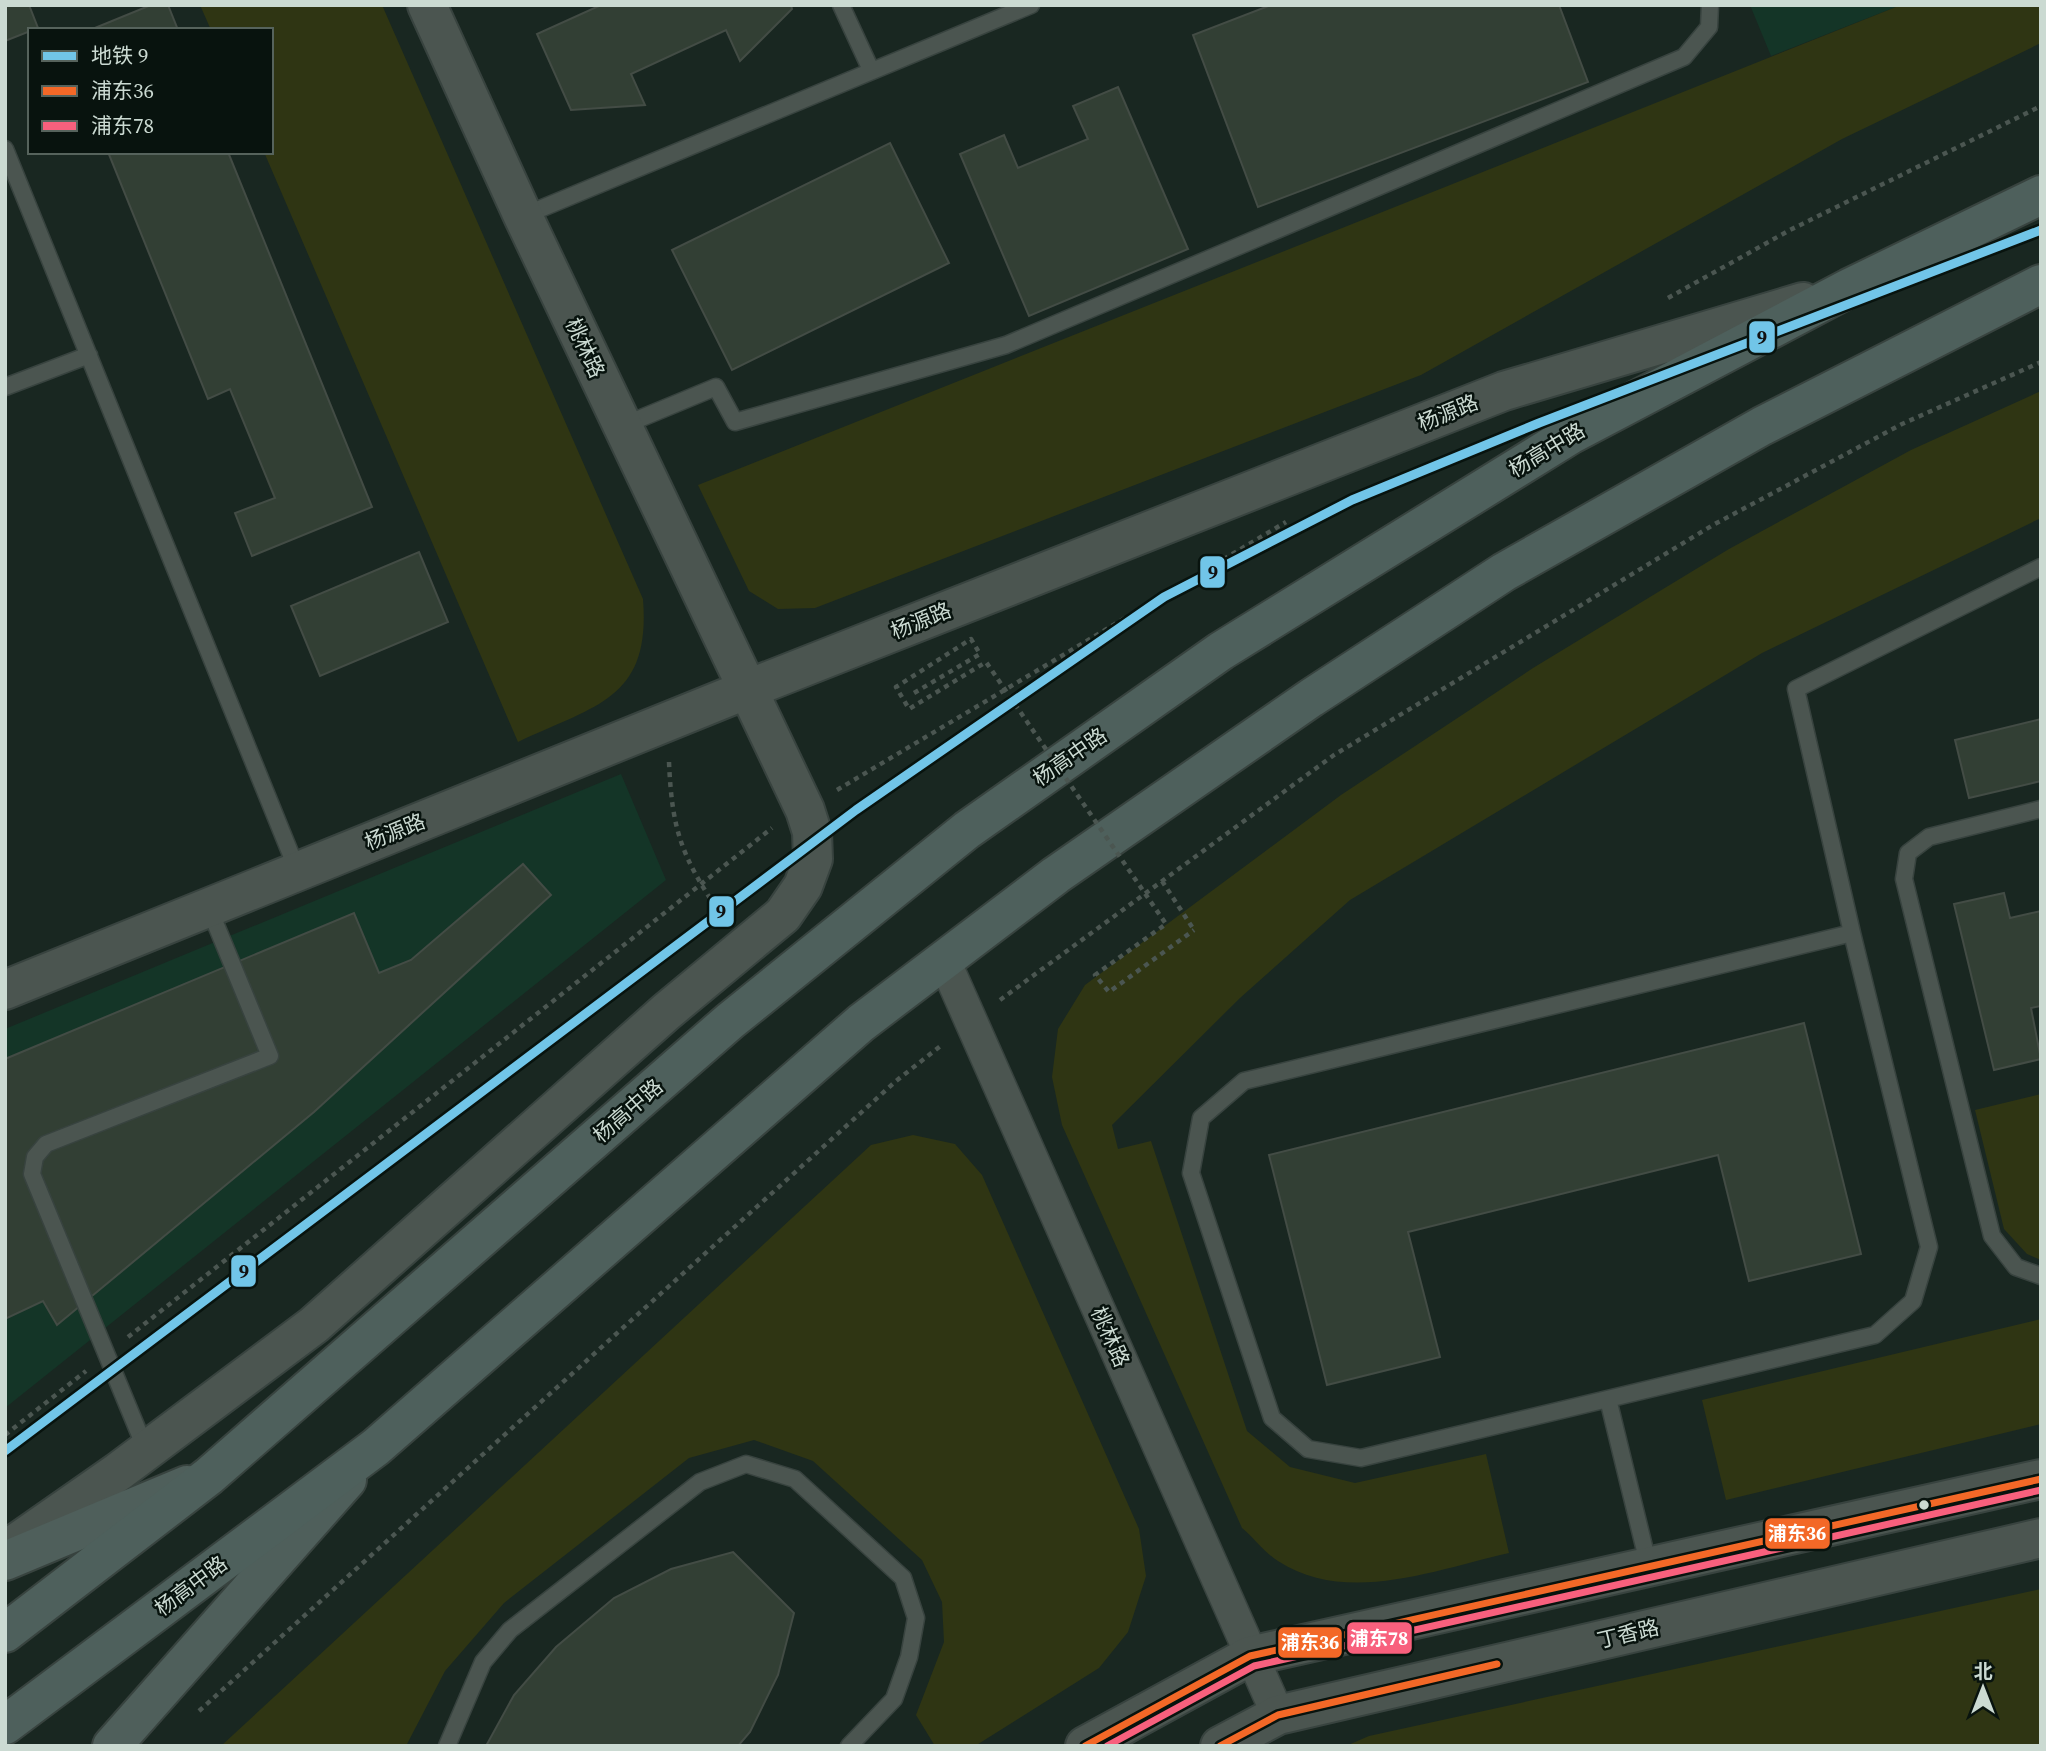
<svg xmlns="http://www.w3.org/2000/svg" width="2046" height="1751" viewBox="0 0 2046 1751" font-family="'Source Serif 4','Noto Sans SC',serif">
	<rect width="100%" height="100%" fill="#192721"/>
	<path fill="#143527" d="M 1750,5 L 1901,5 L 1771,56 Z
		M 621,774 L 666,880 L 5,1408 L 5,1029 Z"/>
	<path fill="#2f3513" d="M 200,5 L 382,5 L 643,599 C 651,700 595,705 518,742 L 264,152 L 271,152 L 271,30 L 211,30 Z
		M 1901,5 L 2041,5 L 2041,43 L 1842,139 L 1421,375 L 815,608 L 778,609 L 749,591 L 698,485 Z
		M 2041,391 L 2041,518 L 1762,653 L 1350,900 L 1240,998 L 1112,1125 L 1118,1149 L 1151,1141 L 1247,1431 L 1290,1467 L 1355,1483 L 1486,1454 L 1509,1553 C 1437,1569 1347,1606 1278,1561 C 1265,1553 1254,1538 1242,1528 L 1062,1125 L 1052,1077 L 1058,1029 L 1085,985 L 1341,795 L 1533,668 L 1729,549 L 1911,450 Z
		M 2041,1094 L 2041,1260 L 2027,1254 L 2004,1229 L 1975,1110 Z
		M 913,1135 L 955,1144 L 982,1175 L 1139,1529 L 1146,1576 L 1128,1632 L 1099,1668 L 975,1746 L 935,1746 L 916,1715 L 944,1642 L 942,1602 L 922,1560 L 813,1461 L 754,1440 L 689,1458 L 504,1603 L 445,1671 L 406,1746 L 221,1746 L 871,1145 Z
		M 2041,1319 L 2041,1424 L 1726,1500 L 1702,1400 Z
		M 2041,1589 L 2041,1746 L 1346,1746 L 1369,1736 Z"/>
	<path fill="#323f34" stroke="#434c45" stroke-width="2" d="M 5,5 L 29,5 L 38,28 L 5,41 Z
		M 151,5 L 168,5 L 178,30 L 90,30 Z
		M 601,5 L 791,5 L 792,9 L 740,61 L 726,30 L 631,74 L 645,105 L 571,110 L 537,34 Z
		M 1271,5 L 1559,5 L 1588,82 L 1258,207 L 1193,35 Z
		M 1118,87 L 1188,249 L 1029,316 L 960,154 L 1004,135 L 1018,168 L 1088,139 L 1073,106 Z
		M 890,143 L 949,263 L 732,370 L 672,250 Z
		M 108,152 L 228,152 L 372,507 L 252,556 L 235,513 L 275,498 L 230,389 L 208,399 Z
		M 419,552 L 448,622 L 320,676 L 291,606 Z
		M 2041,719 L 2041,781 L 1969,798 L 1955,740 Z
		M 523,864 L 551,895 L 314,1112 L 57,1325 L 43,1301 L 5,1319 L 5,1059 L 354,913 L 379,973 L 411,960 Z
		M 2004,893 L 2010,918 L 2041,911 L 2041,1006 L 2031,1008 L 2041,1059 L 1994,1070 L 1954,904 Z
		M 1804,1023 L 1861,1254 L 1749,1281 L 1718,1155 L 1408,1232 L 1440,1357 L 1327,1385 L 1269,1155 Z
		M 733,1552 L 794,1613 L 778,1675 L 750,1732 L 738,1746 L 486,1746 L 514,1695 L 556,1647 L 614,1598 L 671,1569 Z"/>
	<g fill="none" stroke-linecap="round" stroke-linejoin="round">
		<g stroke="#38433f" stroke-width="19">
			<path id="service" d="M 841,5 L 871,70
				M 5,149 L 298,872
				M 523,216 L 1031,5
				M 5,387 L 89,355
				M 622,426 L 716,387 L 735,422 L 1006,345 L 1684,57 L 1709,27 L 1710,5
				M 2041,809 L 1929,837 L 1908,853 L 1904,879 L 1992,1236 L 2016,1267 L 2041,1276
				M 1852,933 L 1929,1247 L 1913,1301 L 1875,1335 L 1361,1458 L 1308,1449 L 1272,1418 L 1191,1173 L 1201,1118 L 1244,1081 Z
				M 1852,933 L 1796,689 L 2041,567
				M 1608,1399 L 1649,1567
				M 146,1450 L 32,1174 L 35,1157 L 46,1144 L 270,1056 L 209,908
				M 447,1746 L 483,1662 L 510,1630 L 700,1482 L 746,1464 L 795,1479 L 903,1578 L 916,1618 L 909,1657 L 894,1699 L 849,1746"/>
		</g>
		<g stroke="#38433f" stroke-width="35">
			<path id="minor" d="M 943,958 L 1278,1715"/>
		</g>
		<g stroke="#38433f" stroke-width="42">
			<path id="tertiary" d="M 5,990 L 748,689 L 1504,391 L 1803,302
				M 5,1551 L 118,1472 L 314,1325 L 666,1012 L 783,915 L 803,886 L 813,859 L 812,832 L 805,810 L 523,216 L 427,5
				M 1085,1746 L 1250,1656 L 2041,1479
				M 1220,1746 L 1278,1715 L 2041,1538"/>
		</g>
		<g stroke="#38433f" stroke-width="42">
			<path id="primary" d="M 5,1561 L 187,1485
				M 112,1746 L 347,1480"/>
		</g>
		<g stroke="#38433f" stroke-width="42">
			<path id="trunk" d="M 5,1633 L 209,1476 L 730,1021 L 967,830 L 1221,651 L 1570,435 L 1849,288 L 2041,195
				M 5,1725 L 376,1447 L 861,1023 L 1056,875 L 1311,698 L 1504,572 L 1762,426 L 2041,284"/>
		</g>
		<path stroke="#4b5651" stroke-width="4.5" stroke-dasharray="5 5" stroke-linecap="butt" d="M 1668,298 L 1790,230 L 2041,106
			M 669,762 C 672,832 682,857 721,915
			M 837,790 L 1286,522
			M 1162,881 L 1194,930
			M 1000,1000 L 1334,755 L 1713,525 L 1902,424 L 2041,362
			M 128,1337 L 772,828
			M 5,1435 L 86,1371
			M 199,1711 L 896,1081 L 943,1044"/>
		<use href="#service" stroke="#4b5550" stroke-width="16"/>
		<use href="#minor" stroke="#4b5550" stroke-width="32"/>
		<use href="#tertiary" stroke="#4b5550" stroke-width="38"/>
		<use href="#primary" stroke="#4f5f5b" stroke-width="38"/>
		<use href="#trunk" stroke="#4e605c" stroke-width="38"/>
		<path stroke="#4b5651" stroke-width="4.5" stroke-dasharray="5 5" stroke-linecap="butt" d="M 914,693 L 980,654 L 971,639 L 896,687 L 909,709 L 986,662 L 1166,924 L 1095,975 L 1109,992 L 1194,930"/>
		<g stroke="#08130e" stroke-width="12">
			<path id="bus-1" d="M 1085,1746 L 1250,1656 L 2041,1479
				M 1220,1746 L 1278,1715 L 1497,1664"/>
		</g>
		<g stroke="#08130e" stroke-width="12">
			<path id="bus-2" d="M 1107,1746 L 1254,1666 L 2041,1490"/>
		</g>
		<use href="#bus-1" stroke="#f36827" stroke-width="7"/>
		<use href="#bus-2" stroke="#f8607d" stroke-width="7"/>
		<g stroke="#08130e" stroke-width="14">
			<path id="metro-1" d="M 5,1451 L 856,810 L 1164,597 L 1352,500 L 1539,423 L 2041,230"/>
		</g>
		<use href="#metro-1" stroke="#71c5e8" stroke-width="9"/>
	</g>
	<circle fill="#cbdad2" stroke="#08130e" stroke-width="2.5" cx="1924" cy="1505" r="6"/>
	<g text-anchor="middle" stroke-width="5" stroke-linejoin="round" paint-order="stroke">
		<g font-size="21" fill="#cbdad2" stroke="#08130e">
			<text transform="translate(585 348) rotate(65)" y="7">桃林路</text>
			<text transform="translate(1448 413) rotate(-22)" y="7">杨源路</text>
			<text transform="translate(1547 450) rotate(-31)" y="7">杨高中路</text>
			<text transform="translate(921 621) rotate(-22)" y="7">杨源路</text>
			<text transform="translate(1070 757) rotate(-35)" y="7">杨高中路</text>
			<text transform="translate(395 832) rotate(-22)" y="7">杨源路</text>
			<text transform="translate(628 1111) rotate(-41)" y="7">杨高中路</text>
			<text transform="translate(1110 1337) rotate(66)" y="7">桃林路</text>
			<text transform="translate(191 1586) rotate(-37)" y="7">杨高中路</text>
			<text transform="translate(1628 1634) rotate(-13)" y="7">丁香路</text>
		</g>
	</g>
	<g stroke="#08130e" stroke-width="2.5">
		<rect x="1748" y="320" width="28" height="34" rx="7" fill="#71c5e8"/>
		<rect x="1199" y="555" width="27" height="34" rx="7" fill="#71c5e8"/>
		<rect x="708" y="895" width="27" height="33" rx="7" fill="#71c5e8"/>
		<rect x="230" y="1254" width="27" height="34" rx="7" fill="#71c5e8"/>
		<rect x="1764" y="1517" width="67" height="33" rx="7" fill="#f36827"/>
		<rect x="1346" y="1621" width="67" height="34" rx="7" fill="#f8607d"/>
		<rect x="1277" y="1626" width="66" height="33" rx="7" fill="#f36827"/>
	</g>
	<g font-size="19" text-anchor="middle" font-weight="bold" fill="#fff">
		<text x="1797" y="1540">浦东36</text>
		<text x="1379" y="1645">浦东78</text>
		<text x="1310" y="1649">浦东36</text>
	</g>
	<g font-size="19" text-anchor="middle" font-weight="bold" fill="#111">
		<text x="1762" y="344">9</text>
		<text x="1213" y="579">9</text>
		<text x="721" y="918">9</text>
		<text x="244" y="1278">9</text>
	</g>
	<rect width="2046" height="1751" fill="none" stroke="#cbdad2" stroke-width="14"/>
	<rect x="28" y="28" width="245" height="126" fill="#08130e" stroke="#56635c" stroke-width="2"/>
	<rect x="42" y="51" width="35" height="10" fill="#71c5e8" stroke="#56635c" stroke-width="2"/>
	<text x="91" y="63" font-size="21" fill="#cbdad2">地铁 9</text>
	<rect x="42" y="86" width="35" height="10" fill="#f36827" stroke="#56635c" stroke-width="2"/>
	<text x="91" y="98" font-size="21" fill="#cbdad2">浦东36</text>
	<rect x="42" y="121" width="35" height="10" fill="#f8607d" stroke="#56635c" stroke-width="2"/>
	<text x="91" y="133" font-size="21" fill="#cbdad2">浦东78</text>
	<g transform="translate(1983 1688)" stroke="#08130e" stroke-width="5" paint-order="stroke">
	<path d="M0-5L12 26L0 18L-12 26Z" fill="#cbdad2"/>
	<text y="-10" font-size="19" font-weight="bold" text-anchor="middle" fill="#cbdad2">北</text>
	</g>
</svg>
